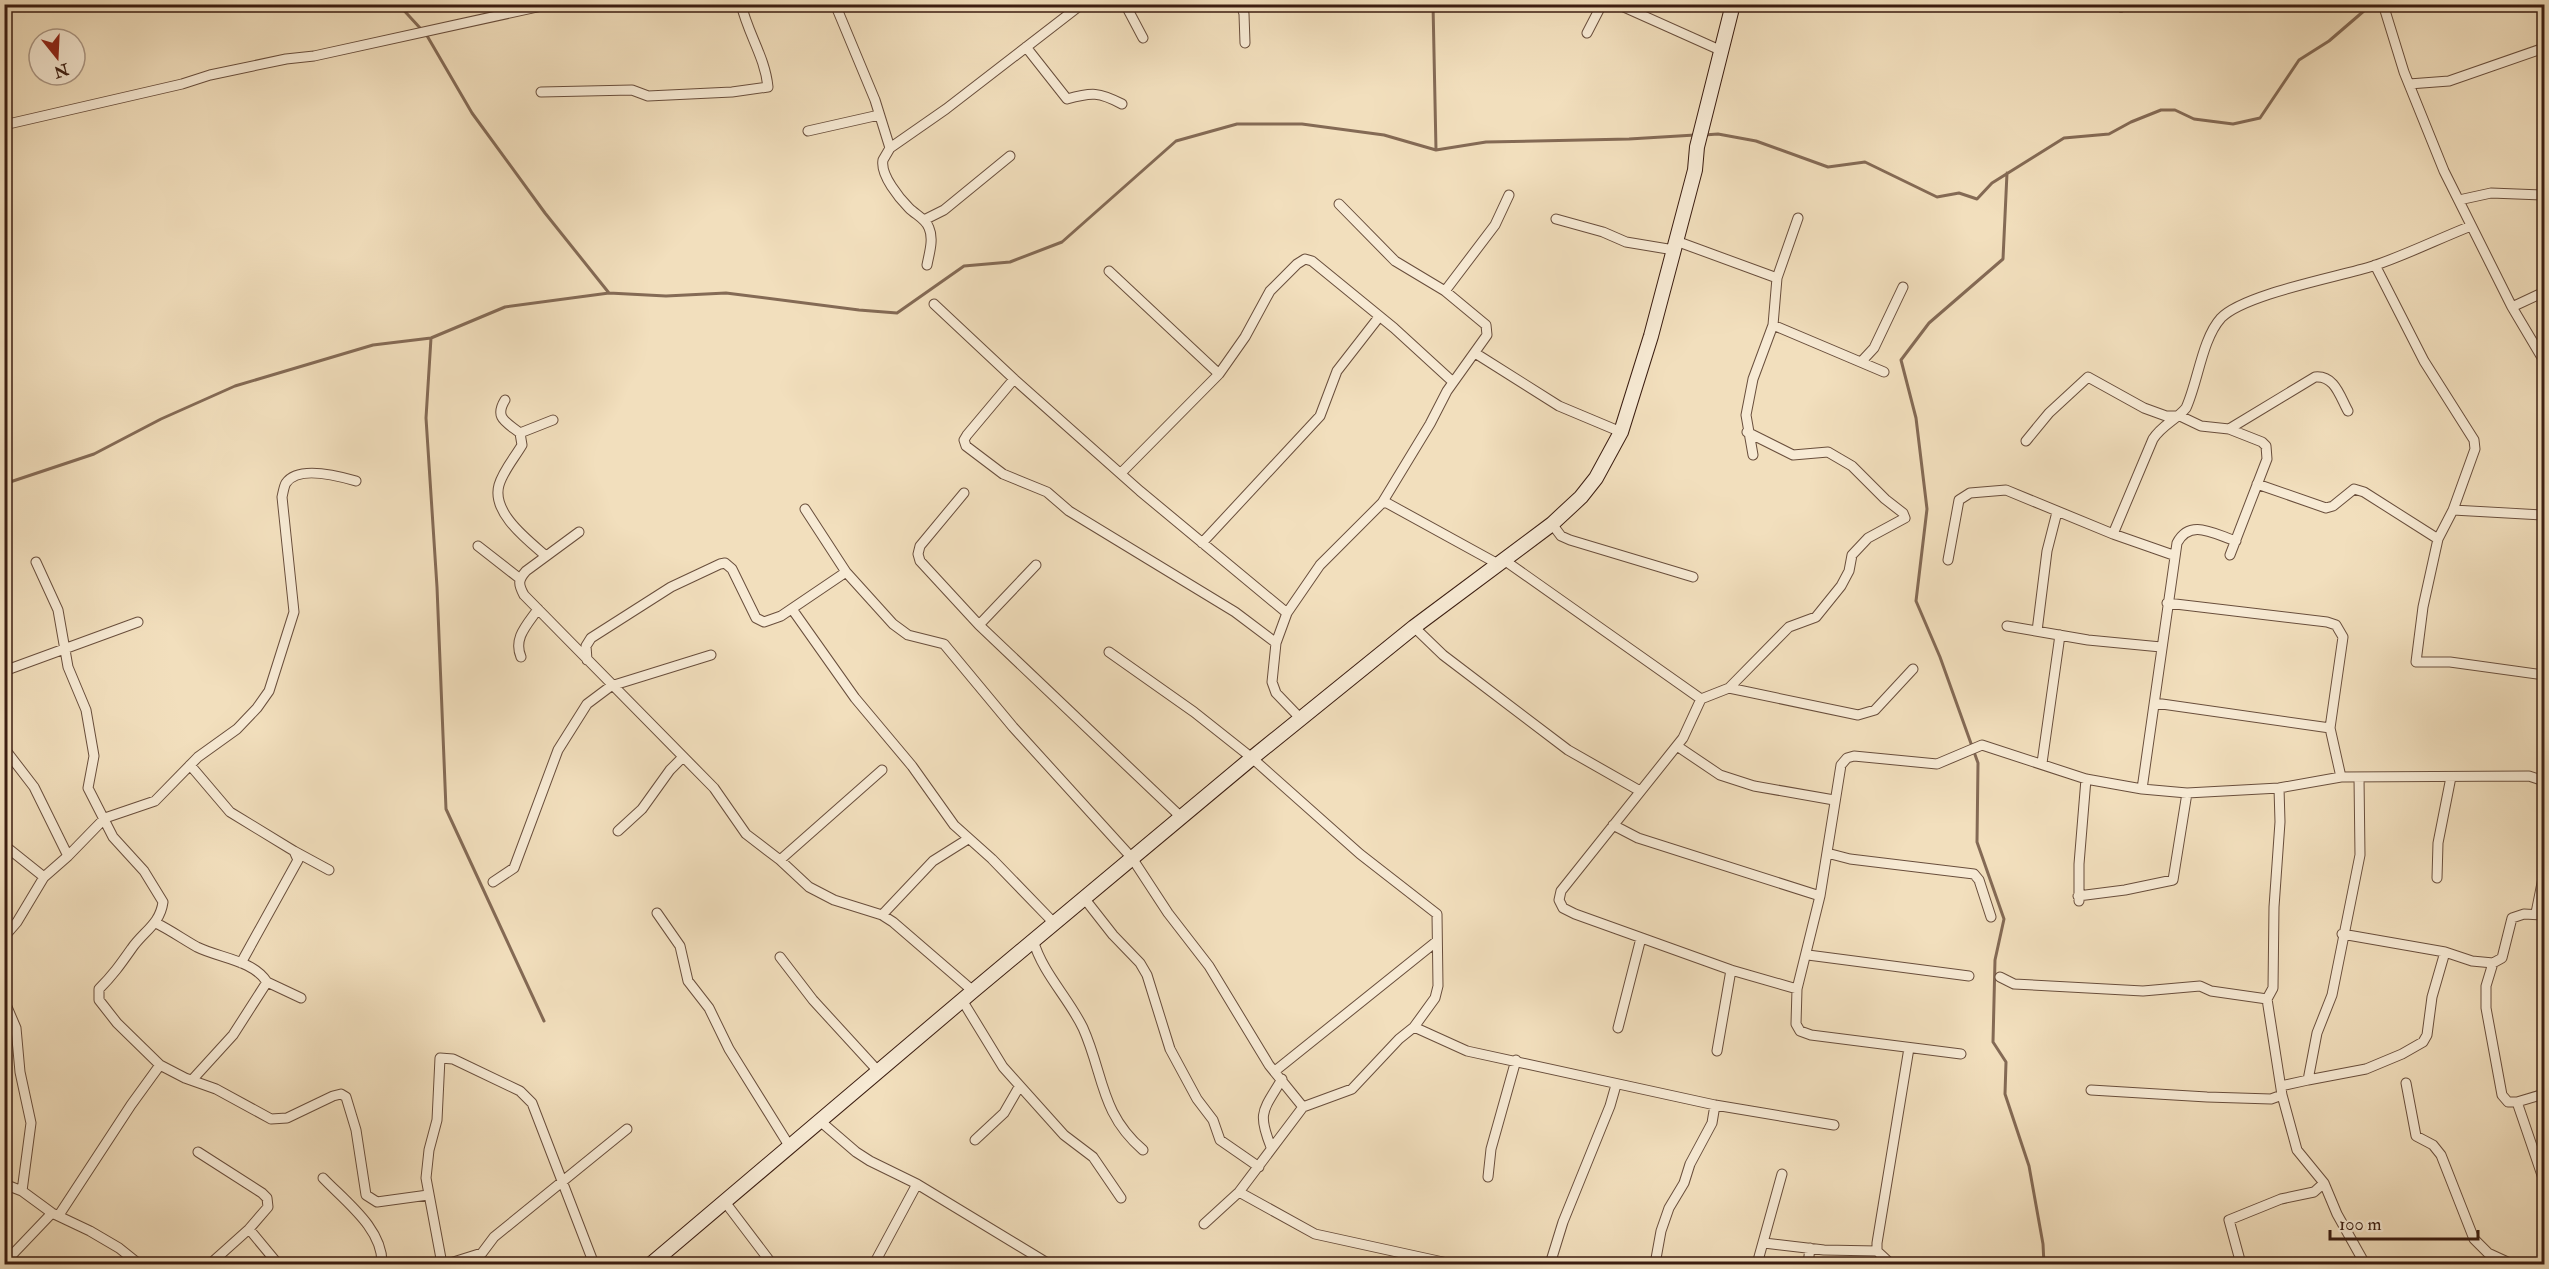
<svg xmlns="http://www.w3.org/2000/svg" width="2549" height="1269" viewBox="0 0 2549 1269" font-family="'IM FELL Double Pica',serif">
	<rect width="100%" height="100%" fill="#f2dfbd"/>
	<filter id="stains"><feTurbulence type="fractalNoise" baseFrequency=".00333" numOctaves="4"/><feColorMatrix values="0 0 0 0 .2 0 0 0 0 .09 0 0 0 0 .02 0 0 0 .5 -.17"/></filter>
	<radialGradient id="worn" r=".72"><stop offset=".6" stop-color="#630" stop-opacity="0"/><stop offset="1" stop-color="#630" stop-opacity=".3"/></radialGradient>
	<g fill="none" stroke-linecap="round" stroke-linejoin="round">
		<path stroke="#846a55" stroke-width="3" d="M 398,4 L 421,29
			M 1433,4 L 1436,150
			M 2429,4 L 2433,7 L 2442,4
			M 426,34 L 472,113 L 545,213 L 609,293
			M 1704,135 L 1718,134 L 1756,141 L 1828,167 L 1865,162 L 1937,197 L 1959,193 L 1977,199 L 1992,183 L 2064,138 L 2109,134 L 2131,122 L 2161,110 L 2175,110 L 2194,119 L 2233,124 L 2260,118 L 2299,60 L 2329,41 L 2372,4
			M 2007,173 L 2003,259 L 1929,323 L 1901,360 L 1916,418 L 1927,509 L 1916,601 L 1940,657 L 1978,763 L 1977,842 L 2004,919 L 1995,960 L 1993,1042 L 2006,1062 L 2005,1094 L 2029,1166 L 2043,1244 L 2044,1264
			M 431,338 L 426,418 L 437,587 L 446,809 L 544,1021
			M 4,484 L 94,454 L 161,419 L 235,386 L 373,345 L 431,338 L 505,307 L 609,293 L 666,296 L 726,293 L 859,310 L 897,313 L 964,266 L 1010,262 L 1062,242 L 1176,141 L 1237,124 L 1302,124 L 1384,135 L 1436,150 L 1486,142 L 1629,139 L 1695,135"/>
		<g stroke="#694e3c" stroke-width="11">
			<path id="minor" d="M 835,4 L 875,100 L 890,148
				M 1125,4 L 1143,38
				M 1241,4 L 1244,14 L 1245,43
				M 1617,4 L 1722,51
				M 2383,4 L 2404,72 L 2444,171 L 2512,307 L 2544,361
				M 2121,7 L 2127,4
				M 1587,33 L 1602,4
				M 1026,47 L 1067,99 C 1092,92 1099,92 1122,104
				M 2409,84 L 2449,81 L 2544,48
				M 541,92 L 632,90 L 648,96 L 732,92 L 768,87 C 765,57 748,34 741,4
				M 4,125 L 182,84 L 210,75 L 286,59 L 314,56 L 551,4
				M 808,131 L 879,115
				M 2459,200 L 2491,193 L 2544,195
				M 1556,219 L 1603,232 L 1626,242 L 1674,250
				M 924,220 L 944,210 L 1010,156
				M 1676,241 L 1777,278
				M 927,265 C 929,254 934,239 929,228 C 926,219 916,215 909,208 C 900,199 880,175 883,160 L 890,148 L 946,109 L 1082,4
				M 2375,265 L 2424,361 L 2474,440 L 2475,449 L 2453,510 L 2438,539 L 2423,607 L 2416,662 L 2450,662 L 2544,675
				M 1109,271 L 1219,374
				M 1445,291 L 1495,225 L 1509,195
				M 934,304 L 1014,379 L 1140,491 L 1287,613
				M 2512,307 L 2544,292
				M 1773,325 L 1884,372
				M 1475,353 L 1559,406 L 1621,432
				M 1861,362 L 1874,348 L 1903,287
				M 1014,379 L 967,435 L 964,440 L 966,446 L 1003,474 L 1047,492 L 1069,511 L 1235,612 L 1276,643
				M 505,400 C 494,418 506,422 520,433 L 522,445 C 515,457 503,471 499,485 C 491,513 529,541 546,556
				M 2229,429 L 2315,377 C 2335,375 2340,397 2348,411
				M 1747,432 L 1793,455 L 1828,452 L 1852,466 L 1885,499 L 1903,513 L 1905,518 L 1868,538 L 1852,555 L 1849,571 L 1841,586 L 1816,617 L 1789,627 L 1729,688 L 1701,699 L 1683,738 L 1561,891 L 1559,900 L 1563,908 L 1575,914 L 1731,970 L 1797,989
				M 520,433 L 553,420
				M 2026,441 L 2049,413 L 2088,377 L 2144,408 L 2166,416 L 2180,416 L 2201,426 L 2229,429 L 2262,442 L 2266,446 L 2267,459 L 2230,555
				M 1753,455 L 1746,415 L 1753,379 L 1773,325 L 1777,278 L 1798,218
				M 1122,472 L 1219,374 L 1245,337 L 1270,291 L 1297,264 L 1305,259 L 1312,261 L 1394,328 L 1453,382
				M 2257,484 L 2326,508 L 2333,506 L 2354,489 L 2364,492 L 2438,539
				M 964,493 L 920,546 L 918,554 L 920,561 L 979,625 L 1181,817
				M 1382,503 L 1387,503 L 1498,564
				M 805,509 L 846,572 L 893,624 L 908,635 L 944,644 L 1013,727 L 1132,858 L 1168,913 L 1209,966 L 1269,1065 L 1303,1107
				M 2453,510 L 2544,515
				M 1552,524 L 1561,536 L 1570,540 L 1693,577
				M 579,532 L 526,571 C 518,580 518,584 524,595 L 714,788 L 746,834 L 780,860 L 809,887 L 834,900 L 882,915 L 893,922 L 973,991
				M 2113,534 L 2153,439 C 2162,425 2176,420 2186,408 C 2198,382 2202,339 2221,318 C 2244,294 2338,277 2373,266 C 2406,255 2438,239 2471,226
				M 1202,543 L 1320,416 L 1337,371 L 1379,317
				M 478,546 L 519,578
				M 1504,560 L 1701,699
				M 1948,560 L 1959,500 L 1970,493 L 2006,490 L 2113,534 L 2173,555
				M 36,562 L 58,610 L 68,667 L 86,710 L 94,756 L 88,788 L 113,837 L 144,871 L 163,902 C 160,924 144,931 132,948 C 120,965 113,975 99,989 L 99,1000 L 117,1023 L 160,1065 L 185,1078 L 216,1089 L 271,1119 L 287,1118 L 333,1096 L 341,1094 L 346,1097 L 356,1130 L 366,1195 L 377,1202 L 428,1195
				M 2167,603 L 2327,622 L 2336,625 L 2343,637 L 2330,728 L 2341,777
				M 792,609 L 855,698 L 912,766 L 954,825 L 992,859 L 1054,923
				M 979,625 L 1036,565
				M 2007,626 L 2088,640 L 2161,647
				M 1414,627 L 1443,655 L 1568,750 L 1640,791
				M 2037,631 L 2047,551 L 2057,512
				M 1109,652 L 1194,712 L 1252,758 L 1360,854 L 1437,914 L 1438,986 L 1435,998 L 1414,1027 L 1399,1039 L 1352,1089 L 1303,1107 L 1239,1192 L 1204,1224
				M 521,657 C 513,638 527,625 538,609
				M 587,660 L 586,646 L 591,638 L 671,587 L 720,564 L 725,563 L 732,569 L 756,618 L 764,622 L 781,616 L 846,572
				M 4,671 L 138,622
				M 1729,688 L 1858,715 L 1875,710 L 1913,669
				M 2155,703 L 2330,728
				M 1301,719 L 1276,693 L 1272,682 L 1276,643 L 1287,613 L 1320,565 L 1382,503 L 1430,424 L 1447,391 L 1487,335 L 1486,325 L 1445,291 L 1395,261 L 1339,204
				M 1677,746 L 1720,775 L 1754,786 L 1834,800
				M 4,748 L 34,787 L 68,856
				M 2042,763 L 2060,635
				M 190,765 L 230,812 L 289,848 L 294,851 L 298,860 L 241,963
				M 2279,788 L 2280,822 L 2274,907 L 2273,988 L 2267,999 L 2282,1095 L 2297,1150 L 2324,1183 L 2337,1214 L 2365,1264
				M 2142,789 L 2177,543 C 2190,518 2214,534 2236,541
				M 1613,825 L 1638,838 L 1820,896
				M 618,831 L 642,809 L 670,770 L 683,757
				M 4,845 L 44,877 L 17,922 L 4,937
				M 294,851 L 329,870
				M 1827,853 L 1850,859 L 1974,874 L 1979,880 L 1991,917
				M 780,860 L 882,770
				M 44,877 L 68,856 L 105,818 L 155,801 L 198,757 L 237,729 L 257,708 L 269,691 L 294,612 L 282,497 C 283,493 284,486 286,483 C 298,465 339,476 356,481
				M 2437,878 L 2438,843 L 2451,777
				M 493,882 L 514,868 L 558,750 L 587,704 L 611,686 L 711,655
				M 2078,896 L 2125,890 L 2173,880 L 2187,793
				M 1084,898 L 1113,935 L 1140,963 L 1147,975 L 1170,1049 L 1197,1099 L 1213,1120 L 1220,1140 L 1259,1167
				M 2079,901 L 2079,864 L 2086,779
				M 657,913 L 680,946 L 688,981 L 709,1008 L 729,1049 L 790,1147
				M 2536,913 L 2544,873
				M 882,915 L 933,861 L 968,839
				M 156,923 C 170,930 183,939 197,947 C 219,958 253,960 267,982 L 233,1035 L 192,1080
				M 2342,934 L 2445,952 L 2472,961 L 2493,963 L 2502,958 L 2512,918 L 2524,914 L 2544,915
				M 1033,940 C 1043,974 1068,997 1083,1028 C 1104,1075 1100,1113 1143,1150
				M 1808,955 L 1969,976
				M 780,957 L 813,1000 L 878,1071
				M 2493,963 L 2486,986 L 2486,1008 L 2502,1095 L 2508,1102 L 2517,1102 L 2544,1094
				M 2000,977 L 2014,984 L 2143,991 L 2200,986 L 2211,991 L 2267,999
				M 267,982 L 301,998
				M 4,1000 L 16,1028 L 20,1072 L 31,1123 L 22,1191
				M 962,1000 L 1003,1067 L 1064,1135 L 1093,1157 L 1121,1198
				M 1414,1027 L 1467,1051 L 1715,1105 L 1834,1125
				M 1618,1028 L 1641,938
				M 1717,1051 L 1731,970
				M 1961,1054 L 1811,1035 L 1800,1031 L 1796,1024 L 1797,989 L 1820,896 L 1841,765 L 1847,758 L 1854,756 L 1937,764 L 1982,745 L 2086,779 L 2142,789 L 2187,793 L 2279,788 L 2341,777 L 2529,776 L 2544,781
				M 1275,1071 L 1437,941
				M 2308,1080 L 2366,1069 L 2402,1054 L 2423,1042 L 2427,1035 L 2432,997 L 2445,952
				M 2406,1083 L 2416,1136 L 2433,1145 L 2441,1155 L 2474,1239 L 2488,1253 L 2512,1264
				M 2281,1086 L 2308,1080 L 2317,1033 L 2332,995 L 2360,855 L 2359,778
				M 2091,1090 L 2207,1097 L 2271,1099 L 2282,1095
				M 2517,1102 L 2544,1181
				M 820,1121 L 856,1152 L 870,1161 L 917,1184 L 1049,1264
				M 975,1140 L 1004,1113 L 1019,1087
				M 1271,1147 C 1257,1112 1263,1111 1282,1079
				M 198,1152 L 262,1193 L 267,1198 L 268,1207 L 249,1229 L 210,1264
				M 1488,1177 L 1491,1149 L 1516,1060
				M 323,1178 C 346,1202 383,1229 382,1264
				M 4,1184 L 22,1191 L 52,1213 L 90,1231 L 119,1248 L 139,1264
				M 1239,1192 L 1315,1234 L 1452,1264
				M 725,1202 L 772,1264
				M 59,1215 L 131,1105 L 160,1065
				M 249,1229 L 278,1264
				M 1764,1243 L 1824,1250 L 1877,1251
				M 10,1257 L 52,1213
				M 442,1264 L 426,1178 L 429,1150 L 437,1120 L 440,1058 L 453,1059 L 520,1091 L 532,1103 L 594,1264
				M 447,1264 L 482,1253 L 494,1237 L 627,1129
				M 874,1264 L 917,1184
				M 1550,1264 L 1563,1222 L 1610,1106 L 1616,1085
				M 1655,1264 L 1661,1231 L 1669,1208 L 1684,1183 L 1690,1164 L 1712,1123 L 1715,1105
				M 1757,1264 L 1782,1174
				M 1808,1264 L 1810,1248
				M 1891,1264 L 1877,1251 L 1877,1243 L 1909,1048
				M 2241,1264 L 2229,1220 L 2281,1199 L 2314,1192 L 2324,1183"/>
		</g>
		<g stroke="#3b1d11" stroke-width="16">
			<path id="secondary" d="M 651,1264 L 973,991 L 1252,758 L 1414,627 L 1552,524 L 1581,497 L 1596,478 L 1621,432 L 1651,336 L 1695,170 L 1697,147 L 1733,4"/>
		</g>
		<use href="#minor" stroke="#f7ead4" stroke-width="9"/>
		<use href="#secondary" stroke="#f7ead4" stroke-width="14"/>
	</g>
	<rect width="2549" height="1269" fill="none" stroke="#f2dfbd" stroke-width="24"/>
	<rect x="6" y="6" width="2537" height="1257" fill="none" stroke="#3b1d11" stroke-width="3"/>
	<rect x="12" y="12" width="2525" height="1245" fill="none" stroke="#3b1d11" stroke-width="1.5"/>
	<g transform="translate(57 57) rotate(162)"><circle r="28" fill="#f7ead4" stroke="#ac9886" stroke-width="1.5"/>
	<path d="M0-4.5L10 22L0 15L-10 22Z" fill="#8f2418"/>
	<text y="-9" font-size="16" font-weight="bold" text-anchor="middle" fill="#3b1d11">N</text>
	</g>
	<path d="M2330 1230v9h148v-9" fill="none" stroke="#3b1d11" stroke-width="3"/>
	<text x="2339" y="1230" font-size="18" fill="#3b1d11" stroke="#f7ead4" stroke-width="4.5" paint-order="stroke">100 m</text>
	<rect width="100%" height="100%" filter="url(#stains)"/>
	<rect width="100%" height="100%" fill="url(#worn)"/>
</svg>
